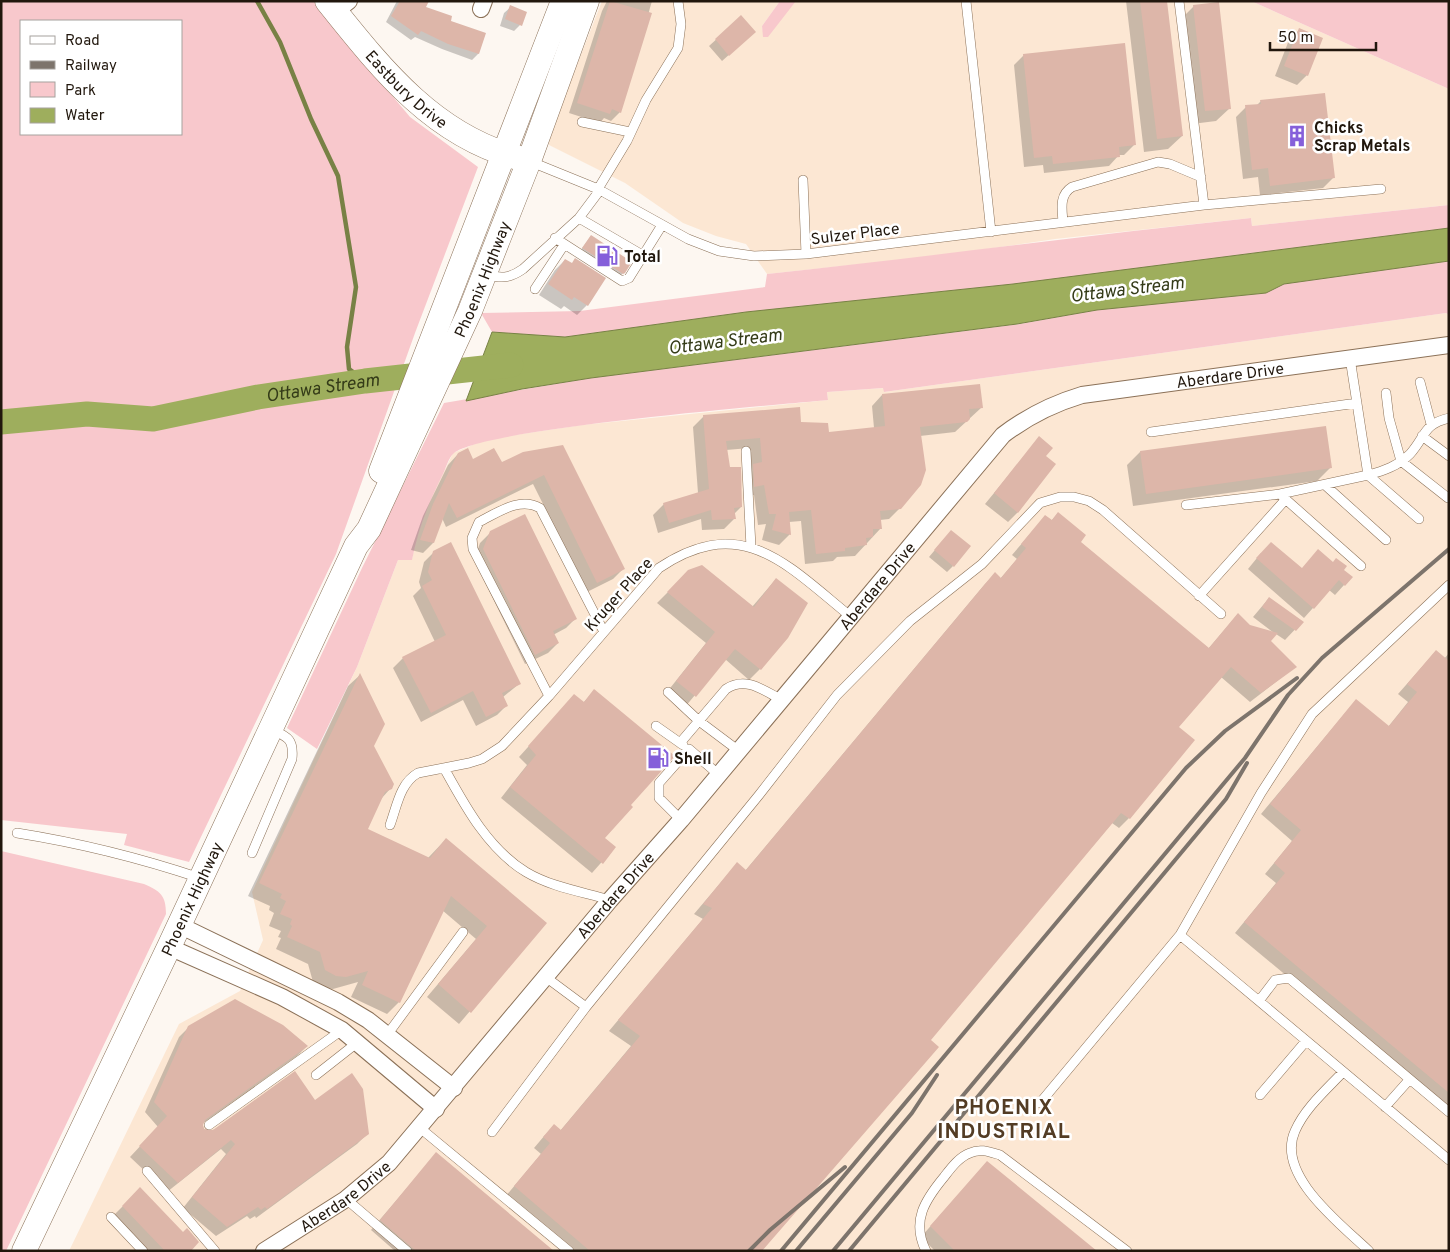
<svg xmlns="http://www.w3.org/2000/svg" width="1450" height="1252" viewBox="0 0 1450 1252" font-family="Overpass,sans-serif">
	<rect width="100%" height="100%" fill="#fdf7f1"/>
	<path fill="#fce7d3" d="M 602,1 L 780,1 L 762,26 L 764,37 L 796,1 L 1251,1 L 1449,89 L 1449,205 L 1252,226 L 1251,218 L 1055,239 L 938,256 L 767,274 L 746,244 L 716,236 L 683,223 L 625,183 L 549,145 L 548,139 Z
		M 1446,313 L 1449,315 L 1449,1251 L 69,1251 L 179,1024 L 240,991 L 263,940 L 252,892 L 357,667 L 398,560 L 412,559 L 416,540 L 428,504 L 453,453 L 487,439 L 582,425 L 828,400 L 827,392 L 884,388 L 884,392 Z"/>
	<path fill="#f8c8cc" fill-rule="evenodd" d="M 1,1 L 313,1 L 410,117 L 478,167 L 415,333 L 336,554 L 189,862 L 124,845 L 127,834 L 1,820 ZM 21,21 L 181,21 L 181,134 L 21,134 Z
		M 780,1 L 796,1 L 768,37 L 763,37 L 762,26 Z
		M 1251,1 L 1449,1 L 1449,89 Z
		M 1449,205 L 1449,228 L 1013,284 L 746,312 L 565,337 L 492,332 L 481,313 L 580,311 L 765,287 L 767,274 C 928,257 1089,235 1251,218 L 1252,226 Z
		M 1449,261 L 1449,315 L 1446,313 L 884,392 L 883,388 L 827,392 L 828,400 C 777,405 475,429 453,454 C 448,459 446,468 443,474 C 429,502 418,529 412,560 L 398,560 L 357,667 L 317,749 L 287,728 L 362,568 L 444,403 L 591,378 L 1020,324 L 1097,310 L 1266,293 L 1284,284 Z
		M 1,851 L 144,884 C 160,891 166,895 166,914 L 6,1251 L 1,1251 Z"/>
	<path fill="#9eae5d" stroke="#788145" d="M 1449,228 L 1449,261 L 1284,284 L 1266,293 L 1097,310 L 1017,324 L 591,378 L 522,389 L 466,401 L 492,332 L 565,337 L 746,312 L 1013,284 Z"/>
	<path fill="#0003" d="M 397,1 L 421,1 L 425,8 L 449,21 L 485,34 L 478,54 L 472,60 L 442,49 L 415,37 L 411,40 L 386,22 Z
		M 607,1 L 652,1 L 620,112 L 611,121 L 604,118 L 600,123 L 569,113 L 602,11 Z
		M 1126,1 L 1166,1 L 1182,136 L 1168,149 L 1144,152 Z
		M 1194,6 L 1230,108 L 1216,121 L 1192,124 L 1181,19 Z
		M 511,7 L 520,25 L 514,31 L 500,26 L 504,13 Z
		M 741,17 L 748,38 L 722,61 L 709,46 Z
		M 1299,30 L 1307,75 L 1297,85 L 1275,76 L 1289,40 Z
		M 1024,55 L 1134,145 L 1124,155 L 1119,155 L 1109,166 L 1044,173 L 1043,165 L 1024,167 L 1014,65 Z
		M 1261,101 L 1333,178 L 1323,188 L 1260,195 L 1258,177 L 1243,179 L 1236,117 L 1246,107 L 1257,105 Z
		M 591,236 L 624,272 L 620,276 L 580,251 Z
		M 565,260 L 587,305 L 577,315 L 564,306 L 561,309 L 539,295 L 555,270 Z
		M 882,395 L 981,408 L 955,432 L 920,436 L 900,508 L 889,519 L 880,520 L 881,528 L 855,556 L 837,557 L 833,561 L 805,564 L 801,521 L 789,522 L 790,534 L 779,545 L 762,540 L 766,524 L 758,525 L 754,495 L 744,497 L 743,476 L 751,468 L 750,448 L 726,450 L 729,468 L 741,507 L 734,514 L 734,519 L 724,529 L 702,530 L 701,519 L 658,533 L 653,515 L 664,504 L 698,493 L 693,427 L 704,416 L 800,423 L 828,433 L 874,428 L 872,406 Z
		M 1039,438 L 1045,457 L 1018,512 L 1008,522 L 985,504 Z
		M 562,447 L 623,569 L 613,579 L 587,592 L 533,484 L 446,527 L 442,518 L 433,543 L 423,553 L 411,550 L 423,516 L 448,465 L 458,454 L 472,461 L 501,464 Z
		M 1140,452 L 1330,468 L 1317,481 L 1133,506 L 1127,465 Z
		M 1058,513 L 1080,542 L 1208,649 L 1238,614 L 1250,626 L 1274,633 L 1253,617 L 1269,598 L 1302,622 L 1285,640 L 1276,634 L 1270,641 L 1295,667 L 1250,702 L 1221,677 L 1177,727 L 1193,740 L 1129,818 L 1119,828 L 1112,823 L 929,1040 L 760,1251 L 569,1251 L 505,1197 L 541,1154 L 534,1148 L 545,1135 L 560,1131 L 631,1046 L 609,1031 L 703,919 L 694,914 L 728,874 L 737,864 L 745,871 L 985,584 L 995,574 L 1000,579 L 1017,559 L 1012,555 L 1036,527 L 1051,521 Z
		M 491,532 L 576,618 L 566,628 L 553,635 L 558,643 L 548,653 L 525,664 L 474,560 L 480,543 Z
		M 945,538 L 953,566 L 947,572 L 929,557 Z
		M 434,552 L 519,684 L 503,697 L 507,705 L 497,715 L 476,726 L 463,700 L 421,722 L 393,668 L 403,658 L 435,642 L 413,596 L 421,588 L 419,582 L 424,562 Z
		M 1261,553 L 1301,569 L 1342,571 L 1344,585 L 1335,595 L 1329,590 L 1304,618 L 1248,569 Z
		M 689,571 L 752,607 L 776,579 L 760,669 L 749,680 L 725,659 L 685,707 L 667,692 L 706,643 L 657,603 Z
		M 1436,651 L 1444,659 L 1449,653 L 1449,1111 L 1235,933 L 1276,883 L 1265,874 L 1292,841 L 1261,814 L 1356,700 L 1388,727 L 1408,702 L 1398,694 Z
		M 360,675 L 372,746 L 390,789 L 381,799 L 366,829 L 428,858 L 446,839 L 545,923 L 459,1024 L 427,997 L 476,939 L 442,910 L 399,1002 L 387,1014 L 351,997 L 358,982 L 333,989 L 323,988 L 313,982 L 308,964 L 276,949 L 281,938 L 278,937 L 281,931 L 269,926 L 274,913 L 269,910 L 270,906 L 248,896 L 348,686 Z
		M 595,690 L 629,805 L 604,838 L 615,847 L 592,873 L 501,798 L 527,765 L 519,757 L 565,706 L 583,703 Z
		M 189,1027 L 307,1046 L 297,1056 L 202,1124 L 205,1132 L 315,1102 L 367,1134 L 357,1144 L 256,1218 L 255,1216 L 250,1219 L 247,1216 L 216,1236 L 183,1208 L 226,1154 L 221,1149 L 167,1192 L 130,1157 L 158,1127 L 145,1112 L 179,1037 Z
		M 436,1154 L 552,1251 L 395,1251 L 371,1230 Z
		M 987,1162 L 1095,1251 L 935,1251 L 921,1237 Z
		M 140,1189 L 189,1251 L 146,1251 L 113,1216 Z"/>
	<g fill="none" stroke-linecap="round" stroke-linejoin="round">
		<path stroke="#788145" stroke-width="4.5" d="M 257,1 L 280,42 L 311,119 L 338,176 L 356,287 L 347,347 L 349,369 L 365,381"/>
		<path stroke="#9eae5d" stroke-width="25" id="s1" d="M 1,422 L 87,414 L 153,419 L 258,397 L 365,381 L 511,365"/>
	</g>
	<path fill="#ddb6a9" d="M 400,1 L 429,1 L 426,7 L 452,16 L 451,21 L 486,33 L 479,54 L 448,44 L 421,31 L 418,35 L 391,16 Z
		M 610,1 L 652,13 L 621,113 L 612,109 L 610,114 L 577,103 Z
		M 1140,1 L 1167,1 L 1183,136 L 1157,139 Z
		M 1219,2 L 1231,109 L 1205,111 L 1193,5 Z
		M 510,5 L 527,12 L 522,26 L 505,19 Z
		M 741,15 L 756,32 L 729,56 L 715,39 Z
		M 1299,28 L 1323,38 L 1308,76 L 1284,66 Z
		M 1125,43 L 1136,145 L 1119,147 L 1120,157 L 1053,164 L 1052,156 L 1034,158 L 1023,54 Z
		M 1325,93 L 1335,178 L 1270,186 L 1268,168 L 1252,170 L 1245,105 L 1261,104 L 1260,100 Z
		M 591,235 L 632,262 L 625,273 L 623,274 L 582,248 Z
		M 575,258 L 606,278 L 588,306 L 574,297 L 572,300 L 548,284 L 565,259 L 572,263 Z
		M 980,384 L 983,408 L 969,409 L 970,419 L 967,422 L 920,427 L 926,470 L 921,485 L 901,509 L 880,511 L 882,529 L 873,529 L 873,537 L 866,538 L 867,545 L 845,548 L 845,551 L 816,554 L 811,510 L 789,512 L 791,535 L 772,530 L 776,514 L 769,514 L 764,485 L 754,487 L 753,464 L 762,462 L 760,438 L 726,441 L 730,467 L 741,467 L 742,507 L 734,508 L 736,519 L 712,520 L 711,510 L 669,523 L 663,503 L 709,489 L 703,415 L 800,407 L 801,422 L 828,423 L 829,432 L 885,426 L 882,394 Z
		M 1326,426 L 1332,468 L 1146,494 L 1140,451 Z
		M 1039,436 L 1053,448 L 1046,456 L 1056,464 L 1018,513 L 994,493 Z
		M 563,445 L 625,569 L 597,583 L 544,475 L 457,518 L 449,503 L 434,543 L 420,540 L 433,504 L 458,453 L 468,448 L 473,459 L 494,448 L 502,462 L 523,452 Z
		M 1058,512 L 1086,535 L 1081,542 L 1209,648 L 1238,613 L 1250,625 L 1278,633 L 1271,641 L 1297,667 L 1261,693 L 1231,667 L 1179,727 L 1195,740 L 1130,819 L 1121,813 L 931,1040 L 939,1047 L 762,1251 L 590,1251 L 514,1186 L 550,1143 L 543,1137 L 554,1124 L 561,1130 L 640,1036 L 618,1020 L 712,908 L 703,904 L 737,862 L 746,870 L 995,572 L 1001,578 L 1026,548 L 1021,544 L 1045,515 L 1052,520 Z
		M 525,514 L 577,619 L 553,631 L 559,643 L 535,655 L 483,549 L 490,531 Z
		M 951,530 L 971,546 L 954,567 L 934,550 Z
		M 451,542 L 521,684 L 502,693 L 508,706 L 486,717 L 473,691 L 431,713 L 402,657 L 446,635 L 422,586 L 432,580 L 428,572 L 433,551 Z
		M 1271,542 L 1302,568 L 1318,549 L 1333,562 L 1336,558 L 1347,566 L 1344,570 L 1353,577 L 1345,586 L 1339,580 L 1314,609 L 1256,558 Z
		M 702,565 L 754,607 L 776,578 L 808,603 L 788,638 L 761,670 L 735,649 L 696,697 L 676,681 L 715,632 L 667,592 L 688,570 Z
		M 1269,597 L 1304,622 L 1296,631 L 1262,607 Z
		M 1436,650 L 1449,661 L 1449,1093 L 1244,922 L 1285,873 L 1274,863 L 1301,830 L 1270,804 L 1356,699 L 1389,726 L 1417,692 L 1407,684 Z
		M 360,673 L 385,724 L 374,746 L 394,784 L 392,789 L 385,792 L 368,829 L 430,858 L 446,838 L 547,923 L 471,1013 L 438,984 L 487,926 L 451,896 L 400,1003 L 362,985 L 368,971 L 346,977 L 336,976 L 325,970 L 320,952 L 287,937 L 292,926 L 290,924 L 292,919 L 280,914 L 286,901 L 280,898 L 282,894 L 259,883 Z
		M 594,689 L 675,756 L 631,805 L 633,807 L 605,838 L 616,847 L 603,864 L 510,787 L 536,755 L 528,746 L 574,694 L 584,702 Z
		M 235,999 L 283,1025 L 308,1046 L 205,1120 L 203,1125 L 204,1129 L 213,1130 L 295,1071 L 315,1100 L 352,1073 L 363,1089 L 369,1134 L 267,1209 L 265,1207 L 261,1210 L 258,1207 L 227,1227 L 192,1197 L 235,1144 L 231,1140 L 178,1183 L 139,1146 L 167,1116 L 154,1102 L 188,1026 Z
		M 436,1152 L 554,1251 L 416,1251 L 380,1220 Z
		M 987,1161 L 1097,1251 L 955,1251 L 930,1226 Z
		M 140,1187 L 183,1232 L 187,1228 L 199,1242 L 191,1251 L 165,1251 L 122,1206 Z"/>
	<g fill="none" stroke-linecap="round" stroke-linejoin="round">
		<g stroke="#8b7158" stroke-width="10">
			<path id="lane" d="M 966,1 L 991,232
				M 1179,1 L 1204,205
				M 582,122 L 630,132
				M 529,161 L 598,189 L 688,239 L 719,251 L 754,256 L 806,254 L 1204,205 L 1381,189
				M 803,180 L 806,254
				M 598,189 L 627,141 L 646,100 L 678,48 L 681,24 L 678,1
				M 579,218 L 644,256
				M 1063,222 C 1062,209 1059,195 1072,187 L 1158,162 L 1170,164 L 1201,177
				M 555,238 L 622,281 L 629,278 L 662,225
				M 485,275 C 501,278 509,279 523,269 L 579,218 L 600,190
				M 535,289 L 564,245
				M 1420,382 L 1431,424
				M 1386,393 L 1389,418 L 1401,461 L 1448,498
				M 1151,432 L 1357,403
				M 1422,436 L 1449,456
				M 746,451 L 751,547
				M 1325,485 L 1386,540
				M 1282,496 L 1361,566
				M 1186,505 L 1280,494 L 1368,475 L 1350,358
				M 1419,519 L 1368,475 C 1383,471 1398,466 1410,454 C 1426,436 1423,424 1449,418
				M 1199,596 L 1286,499
				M 668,692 L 699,721 L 739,751
				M 549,696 L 473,549 L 472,538 L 479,522 C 497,513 520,496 540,508 L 604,632
				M 656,726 L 683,745
				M 680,743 L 726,689 C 746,676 763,690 782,700
				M 444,768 C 465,806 488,849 526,872 C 551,887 583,892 610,900
				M 681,820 L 659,798 L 659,783 L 689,749 L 718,774
				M 390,825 C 397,806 400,783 418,773 L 469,763 L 482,759 L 502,746 L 549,696 L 659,568 C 742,512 787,565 850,616
				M 17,833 C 80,843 140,858 200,878
				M 252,853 L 292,759 C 294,739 288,737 271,729
				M 1180,935 L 1449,1160
				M 547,978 L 586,1007
				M 1259,1001 L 1275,980 L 1289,978 L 1449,1112
				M 387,1035 L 463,932
				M 1343,1072 C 1326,1090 1305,1108 1295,1131 C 1275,1175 1342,1225 1369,1251
				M 316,1075 L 358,1042
				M 1260,1095 L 1306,1041
				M 1040,1103 L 1180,935 L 1261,793 L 1312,714 L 1449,585
				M 1385,1107 L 1409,1080
				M 209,1125 L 342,1030
				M 420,1128 L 569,1251
				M 492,1132 L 586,1007 L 759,795 L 837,695 L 910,621 L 982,564 L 1040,503 L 1060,497 L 1074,497 L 1089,501 L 1103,510 L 1221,614
				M 147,1171 L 215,1251
				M 346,1199 L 407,1251
				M 111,1217 L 143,1251
				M 926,1251 C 911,1221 925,1200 944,1177 C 951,1168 959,1157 970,1153 C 980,1148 990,1152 1000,1155 L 1127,1251"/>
		</g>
		<g stroke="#8b7158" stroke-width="18">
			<g id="street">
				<path d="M 481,9 L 484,1"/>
				<path d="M 335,12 L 349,1"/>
				<path d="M 179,925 L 338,1002 L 368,1020 L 454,1088"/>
				<path d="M 169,947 L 282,997 L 342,1030 L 436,1109"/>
				<path id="s2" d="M 264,1251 L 346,1199 L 389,1163 L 610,900 L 681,820 L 1003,435 C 1028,416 1052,404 1082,395 L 1449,345"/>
			</g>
		</g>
		<g stroke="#8b7158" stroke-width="25">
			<g id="secondary">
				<path id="s3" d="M 327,1 C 380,67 433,136 519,158"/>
				<path d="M 381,471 L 563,1"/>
				<path id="s4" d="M 24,1251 L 169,947 L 356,546 L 369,529 L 470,311 L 529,161 L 587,1"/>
			</g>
		</g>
		<use href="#lane" stroke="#fff" stroke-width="9"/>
		<use href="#street" stroke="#fff" stroke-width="16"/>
		<use href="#secondary" stroke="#fff" stroke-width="24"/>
		<path stroke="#7d746c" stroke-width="4" d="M 749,1251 L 770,1230 L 845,1167
			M 781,1251 L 1186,768 L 1225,731 L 1297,678
			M 796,1251 L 912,1113 L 937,1075
			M 833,1251 L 1245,758 L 1288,695 L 1322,658 L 1449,549
			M 849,1251 L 1226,799 L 1247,763"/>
	</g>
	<defs>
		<g id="building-bare" transform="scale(1.725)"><path d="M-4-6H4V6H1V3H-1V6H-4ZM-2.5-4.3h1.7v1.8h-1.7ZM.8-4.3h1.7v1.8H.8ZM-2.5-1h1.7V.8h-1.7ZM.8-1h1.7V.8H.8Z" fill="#855fda" stroke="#fff" stroke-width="2.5" paint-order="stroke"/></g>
		<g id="fuel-bare" transform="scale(1.725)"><path d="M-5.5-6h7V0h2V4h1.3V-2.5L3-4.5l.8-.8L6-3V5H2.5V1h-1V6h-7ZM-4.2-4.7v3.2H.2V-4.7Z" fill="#855fda" stroke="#fff" stroke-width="2.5" paint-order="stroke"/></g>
	</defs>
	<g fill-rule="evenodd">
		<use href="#building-bare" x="1297" y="136"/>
		<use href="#fuel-bare" x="607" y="256"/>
		<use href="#fuel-bare" x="658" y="758"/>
	</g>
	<g text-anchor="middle" stroke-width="5" stroke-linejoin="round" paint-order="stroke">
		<g font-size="16" fill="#21170d" stroke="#fff">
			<text dy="6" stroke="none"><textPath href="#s3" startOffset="119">Eastbury Drive</textPath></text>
			<text transform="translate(855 233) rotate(-7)" y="6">Sulzer Place</text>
			<text dy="6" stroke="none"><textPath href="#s4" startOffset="1075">Phoenix Highway</textPath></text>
			<text dy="6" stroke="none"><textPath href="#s2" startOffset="1344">Aberdare Drive</textPath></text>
			<text dy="6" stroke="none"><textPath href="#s2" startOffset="909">Aberdare Drive</textPath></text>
			<text transform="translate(618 594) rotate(-48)" y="6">Kruger Place</text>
			<text dy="6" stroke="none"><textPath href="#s2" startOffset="504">Aberdare Drive</textPath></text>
			<text dy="6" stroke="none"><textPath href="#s4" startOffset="390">Phoenix Highway</textPath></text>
			<text dy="6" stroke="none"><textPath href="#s2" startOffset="98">Aberdare Drive</textPath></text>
		</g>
		<g font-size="16" font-weight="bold" fill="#21170d" stroke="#fff" text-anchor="start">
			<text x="1314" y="133">Chicks<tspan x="1314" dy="18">Scrap Metals</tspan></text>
			<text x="624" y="262">Total</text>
			<text x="674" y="764">Shell</text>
		</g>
		<g font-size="18" font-style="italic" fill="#343b18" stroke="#fff">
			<text transform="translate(1127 289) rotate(-7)" y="6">Ottawa Stream</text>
			<text transform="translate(725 341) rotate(-7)" y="6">Ottawa Stream</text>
			<text dy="6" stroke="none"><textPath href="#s1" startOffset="325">Ottawa Stream</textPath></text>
		</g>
		<g font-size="21" font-weight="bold" letter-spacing="1" fill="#533c24" stroke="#fff">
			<text x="1004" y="1114">PHOENIX<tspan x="1004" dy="24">INDUSTRIAL</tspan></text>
		</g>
	</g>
	<rect width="1450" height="1252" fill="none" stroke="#21170d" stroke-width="5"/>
	<rect x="20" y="20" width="162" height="115" fill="#ffffff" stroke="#a6a29e"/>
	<rect x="30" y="36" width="25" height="8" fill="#ffffff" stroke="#a6a29e"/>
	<text x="65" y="45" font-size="15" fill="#21170d">Road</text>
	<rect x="30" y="61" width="25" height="8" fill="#7d746c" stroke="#a6a29e"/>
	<text x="65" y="70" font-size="15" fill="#21170d">Railway</text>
	<rect x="30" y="82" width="25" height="15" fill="#f8c8cc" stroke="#a6a29e"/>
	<text x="65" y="95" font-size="15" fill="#21170d">Park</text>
	<rect x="30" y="108" width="25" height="15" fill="#9eae5d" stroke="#a6a29e"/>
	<text x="65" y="120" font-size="15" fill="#21170d">Water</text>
	<path d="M1270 42v8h106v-8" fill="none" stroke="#21170d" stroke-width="2.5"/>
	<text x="1278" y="42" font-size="15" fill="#21170d" stroke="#ffffff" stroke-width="4" paint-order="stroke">50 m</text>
</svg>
